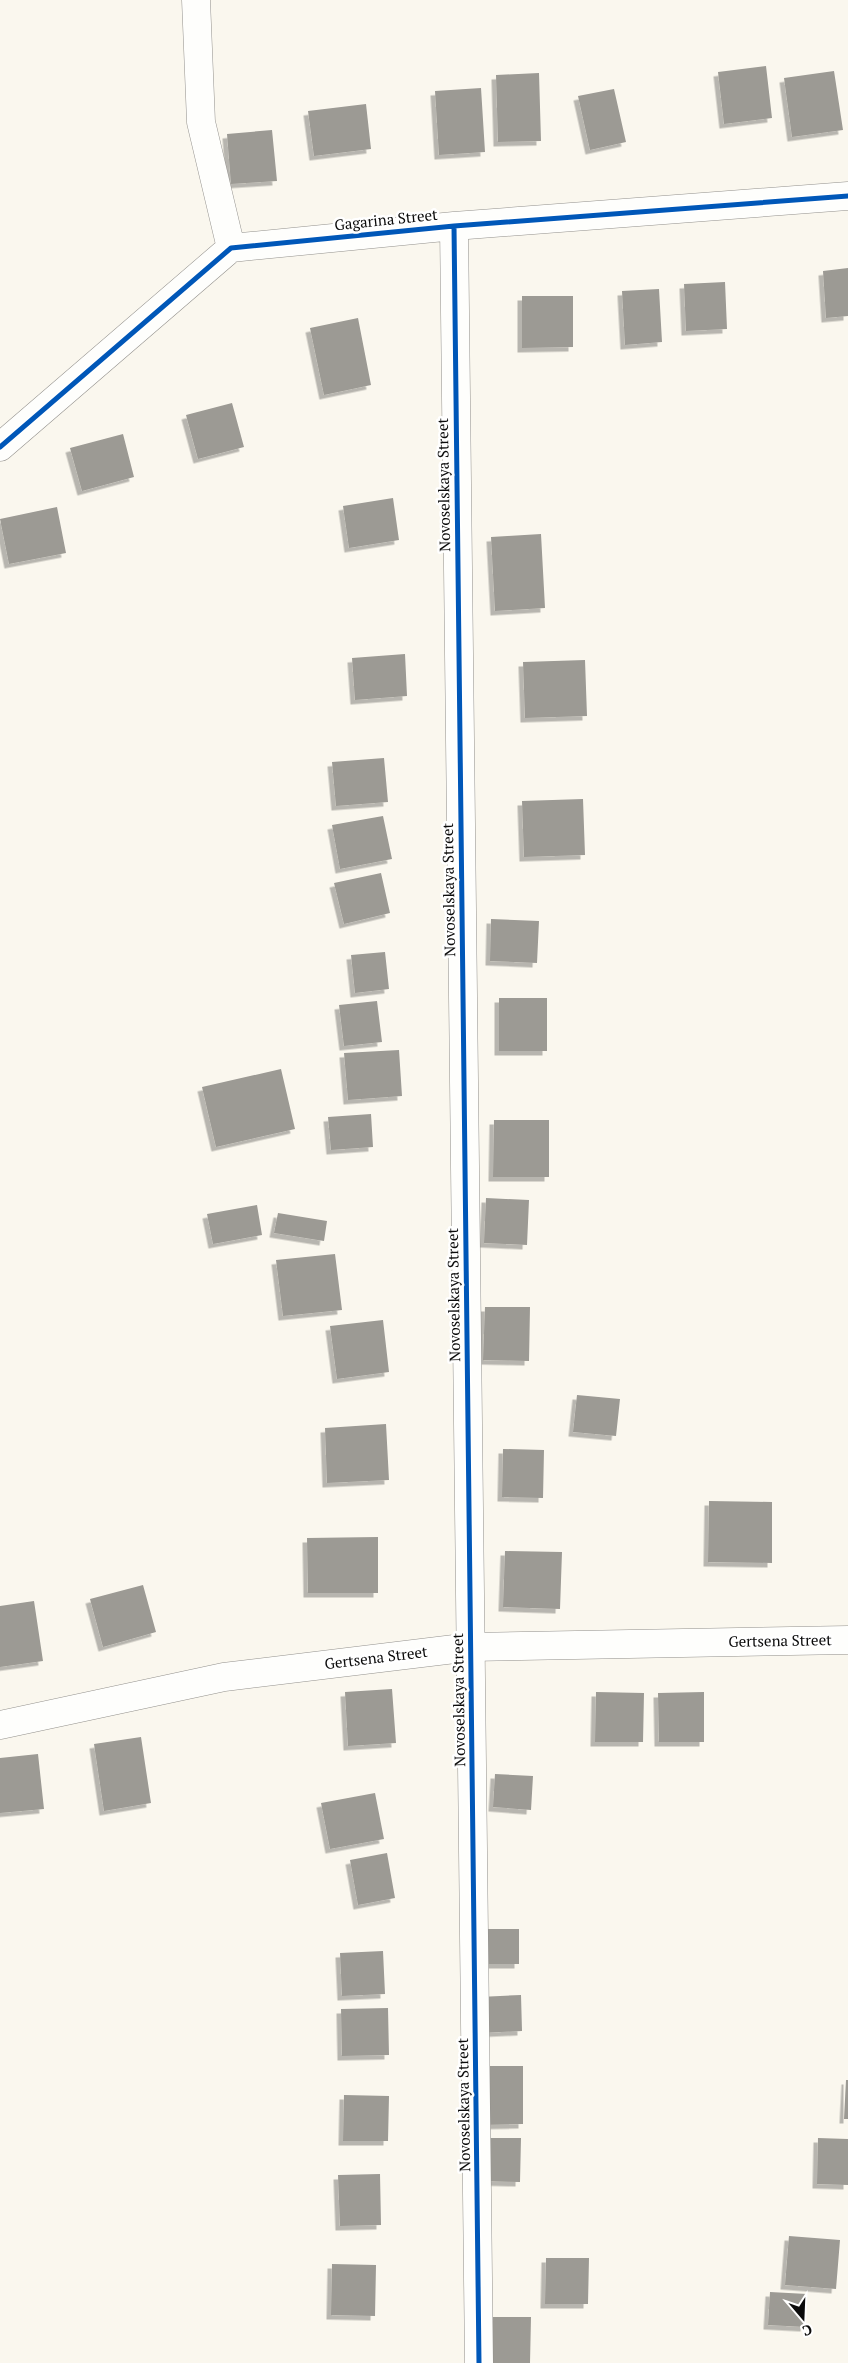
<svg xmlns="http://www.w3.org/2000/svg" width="848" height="2363" viewBox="0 0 848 2363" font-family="'PT Serif',serif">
	<defs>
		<filter id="shadow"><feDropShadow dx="-4.5" dy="4.5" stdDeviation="0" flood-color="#0004"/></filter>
	</defs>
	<rect width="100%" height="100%" fill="#faf7ee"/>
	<path fill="#9c9a94" filter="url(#shadow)" d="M 766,66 L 772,118 L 724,124 L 718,72 Z
		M 834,71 L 843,130 L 792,137 L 784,78 Z
		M 539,73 L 541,141 L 498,142 L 496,75 Z
		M 481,88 L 485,152 L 439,155 L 435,91 Z
		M 614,89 L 626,142 L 590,150 L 578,96 Z
		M 366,104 L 371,149 L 314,156 L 308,111 Z
		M 272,130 L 277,181 L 231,184 L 227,134 Z
		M 848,268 L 848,316 L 826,318 L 823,271 Z
		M 725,282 L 727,329 L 686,331 L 684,284 Z
		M 659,289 L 662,342 L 625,345 L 622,291 Z
		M 522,296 L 573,296 L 573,347 L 522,348 Z
		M 358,318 L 371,385 L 324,395 L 310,328 Z
		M 232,403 L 244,447 L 198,459 L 186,415 Z
		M 123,434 L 134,477 L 82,491 L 70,448 Z
		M 393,498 L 399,540 L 349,548 L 343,506 Z
		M 57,507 L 66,553 L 9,564 L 0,519 Z
		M 541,534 L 545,608 L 495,611 L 491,537 Z
		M 405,654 L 407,696 L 355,700 L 352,658 Z
		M 585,660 L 587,716 L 525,718 L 523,662 Z
		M 384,758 L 388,802 L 336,806 L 332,762 Z
		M 583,799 L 585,855 L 524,857 L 522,801 Z
		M 383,816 L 392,859 L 340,869 L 332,825 Z
		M 381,873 L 390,913 L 344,924 L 334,883 Z
		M 491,919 L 539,921 L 537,963 L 490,961 Z
		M 385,952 L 389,989 L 355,993 L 351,955 Z
		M 499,998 L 547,998 L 547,1051 L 499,1051 Z
		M 377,1001 L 382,1042 L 344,1046 L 339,1005 Z
		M 399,1050 L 402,1096 L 348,1100 L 344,1053 Z
		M 281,1069 L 295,1129 L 216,1147 L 202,1087 Z
		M 371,1114 L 373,1147 L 331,1150 L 328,1117 Z
		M 494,1120 L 549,1120 L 549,1177 L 493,1177 Z
		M 486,1198 L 529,1200 L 527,1245 L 484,1243 Z
		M 257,1205 L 262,1235 L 213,1244 L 207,1214 Z
		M 278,1213 L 327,1221 L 324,1241 L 274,1233 Z
		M 335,1254 L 342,1310 L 283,1316 L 276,1260 Z
		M 485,1307 L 530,1307 L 529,1361 L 483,1360 Z
		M 383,1320 L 389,1372 L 337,1379 L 330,1326 Z
		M 577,1395 L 620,1399 L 616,1436 L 573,1432 Z
		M 386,1424 L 389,1480 L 327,1483 L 325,1428 Z
		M 503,1449 L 544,1450 L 543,1498 L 502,1497 Z
		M 709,1501 L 772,1502 L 772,1563 L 708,1562 Z
		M 378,1537 L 378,1593 L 308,1593 L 307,1538 Z
		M 505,1551 L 562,1552 L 560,1609 L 503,1607 Z
		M 143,1585 L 156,1632 L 103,1647 L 90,1599 Z
		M 34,1601 L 43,1661 L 0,1667 L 0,1606 Z
		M 392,1689 L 396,1743 L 348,1746 L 345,1692 Z
		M 596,1692 L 644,1693 L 643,1742 L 595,1742 Z
		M 704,1692 L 704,1742 L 659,1742 L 658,1693 Z
		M 141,1737 L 151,1803 L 104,1811 L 94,1744 Z
		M 38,1754 L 44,1809 L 0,1813 L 0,1758 Z
		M 495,1774 L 533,1776 L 531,1810 L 493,1807 Z
		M 375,1793 L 384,1839 L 330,1849 L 321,1803 Z
		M 387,1853 L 395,1898 L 358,1905 L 350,1860 Z
		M 478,1929 L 519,1929 L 519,1964 L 477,1964 Z
		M 383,1951 L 385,1994 L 342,1996 L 340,1953 Z
		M 521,1995 L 522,2031 L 480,2033 L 479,1997 Z
		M 388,2008 L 389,2055 L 342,2056 L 341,2009 Z
		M 480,2066 L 523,2066 L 523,2124 L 480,2125 Z
		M 846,2080 L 848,2080 L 848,2119 L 844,2119 Z
		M 344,2095 L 389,2096 L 388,2141 L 343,2141 Z
		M 482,2138 L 521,2138 L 520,2182 L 481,2181 Z
		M 818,2138 L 848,2139 L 848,2185 L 817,2184 Z
		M 380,2174 L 381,2225 L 340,2226 L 338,2175 Z
		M 789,2236 L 840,2240 L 836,2289 L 785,2285 Z
		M 546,2258 L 589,2258 L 588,2304 L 545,2304 Z
		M 332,2264 L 376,2265 L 375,2316 L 331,2315 Z
		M 770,2292 L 807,2294 L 805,2327 L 768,2325 Z
		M 485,2317 L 531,2317 L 530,2363 L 485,2363 Z"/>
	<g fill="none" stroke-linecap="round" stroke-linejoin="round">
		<g stroke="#93918d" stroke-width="29">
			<path id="minor" d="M 196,0 L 201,122 L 231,248
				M 454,226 L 479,2363
				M 0,447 L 231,248 L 454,226 L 848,196
				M 0,1725 L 224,1677 L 471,1647 L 848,1640"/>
		</g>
		<use href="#minor" stroke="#fefefc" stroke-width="28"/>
		<g stroke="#fff" stroke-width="8">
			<path id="cycleway" d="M 454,226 L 479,2363
				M 0,447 L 231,248 L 454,226 L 848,196"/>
		</g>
		<use href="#cycleway" stroke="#0057b8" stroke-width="5"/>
	</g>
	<g text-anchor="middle" stroke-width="5" stroke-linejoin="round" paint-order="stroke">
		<g font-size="15" fill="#0b0b0b" stroke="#fff">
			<text transform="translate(386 220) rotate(-6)" y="5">Gagarina Street</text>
			<text transform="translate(444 485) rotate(-91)" y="5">Novoselskaya Street</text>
			<text transform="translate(449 890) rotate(-91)" y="5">Novoselskaya Street</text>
			<text transform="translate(454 1295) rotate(-91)" y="5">Novoselskaya Street</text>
			<text transform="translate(780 1641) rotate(-1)" y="5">Gertsena Street</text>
			<text transform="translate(376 1658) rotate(-7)" y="5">Gertsena Street</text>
			<text transform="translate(459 1700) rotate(-91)" y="5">Novoselskaya Street</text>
			<text transform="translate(464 2105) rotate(-91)" y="5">Novoselskaya Street</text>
		</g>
	</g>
	<g transform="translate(803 2318) rotate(161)" stroke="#ffffff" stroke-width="4" paint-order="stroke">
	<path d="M0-4L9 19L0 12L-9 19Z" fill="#0b0b0b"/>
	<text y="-8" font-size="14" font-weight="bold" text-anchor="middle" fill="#0b0b0b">С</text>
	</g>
</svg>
